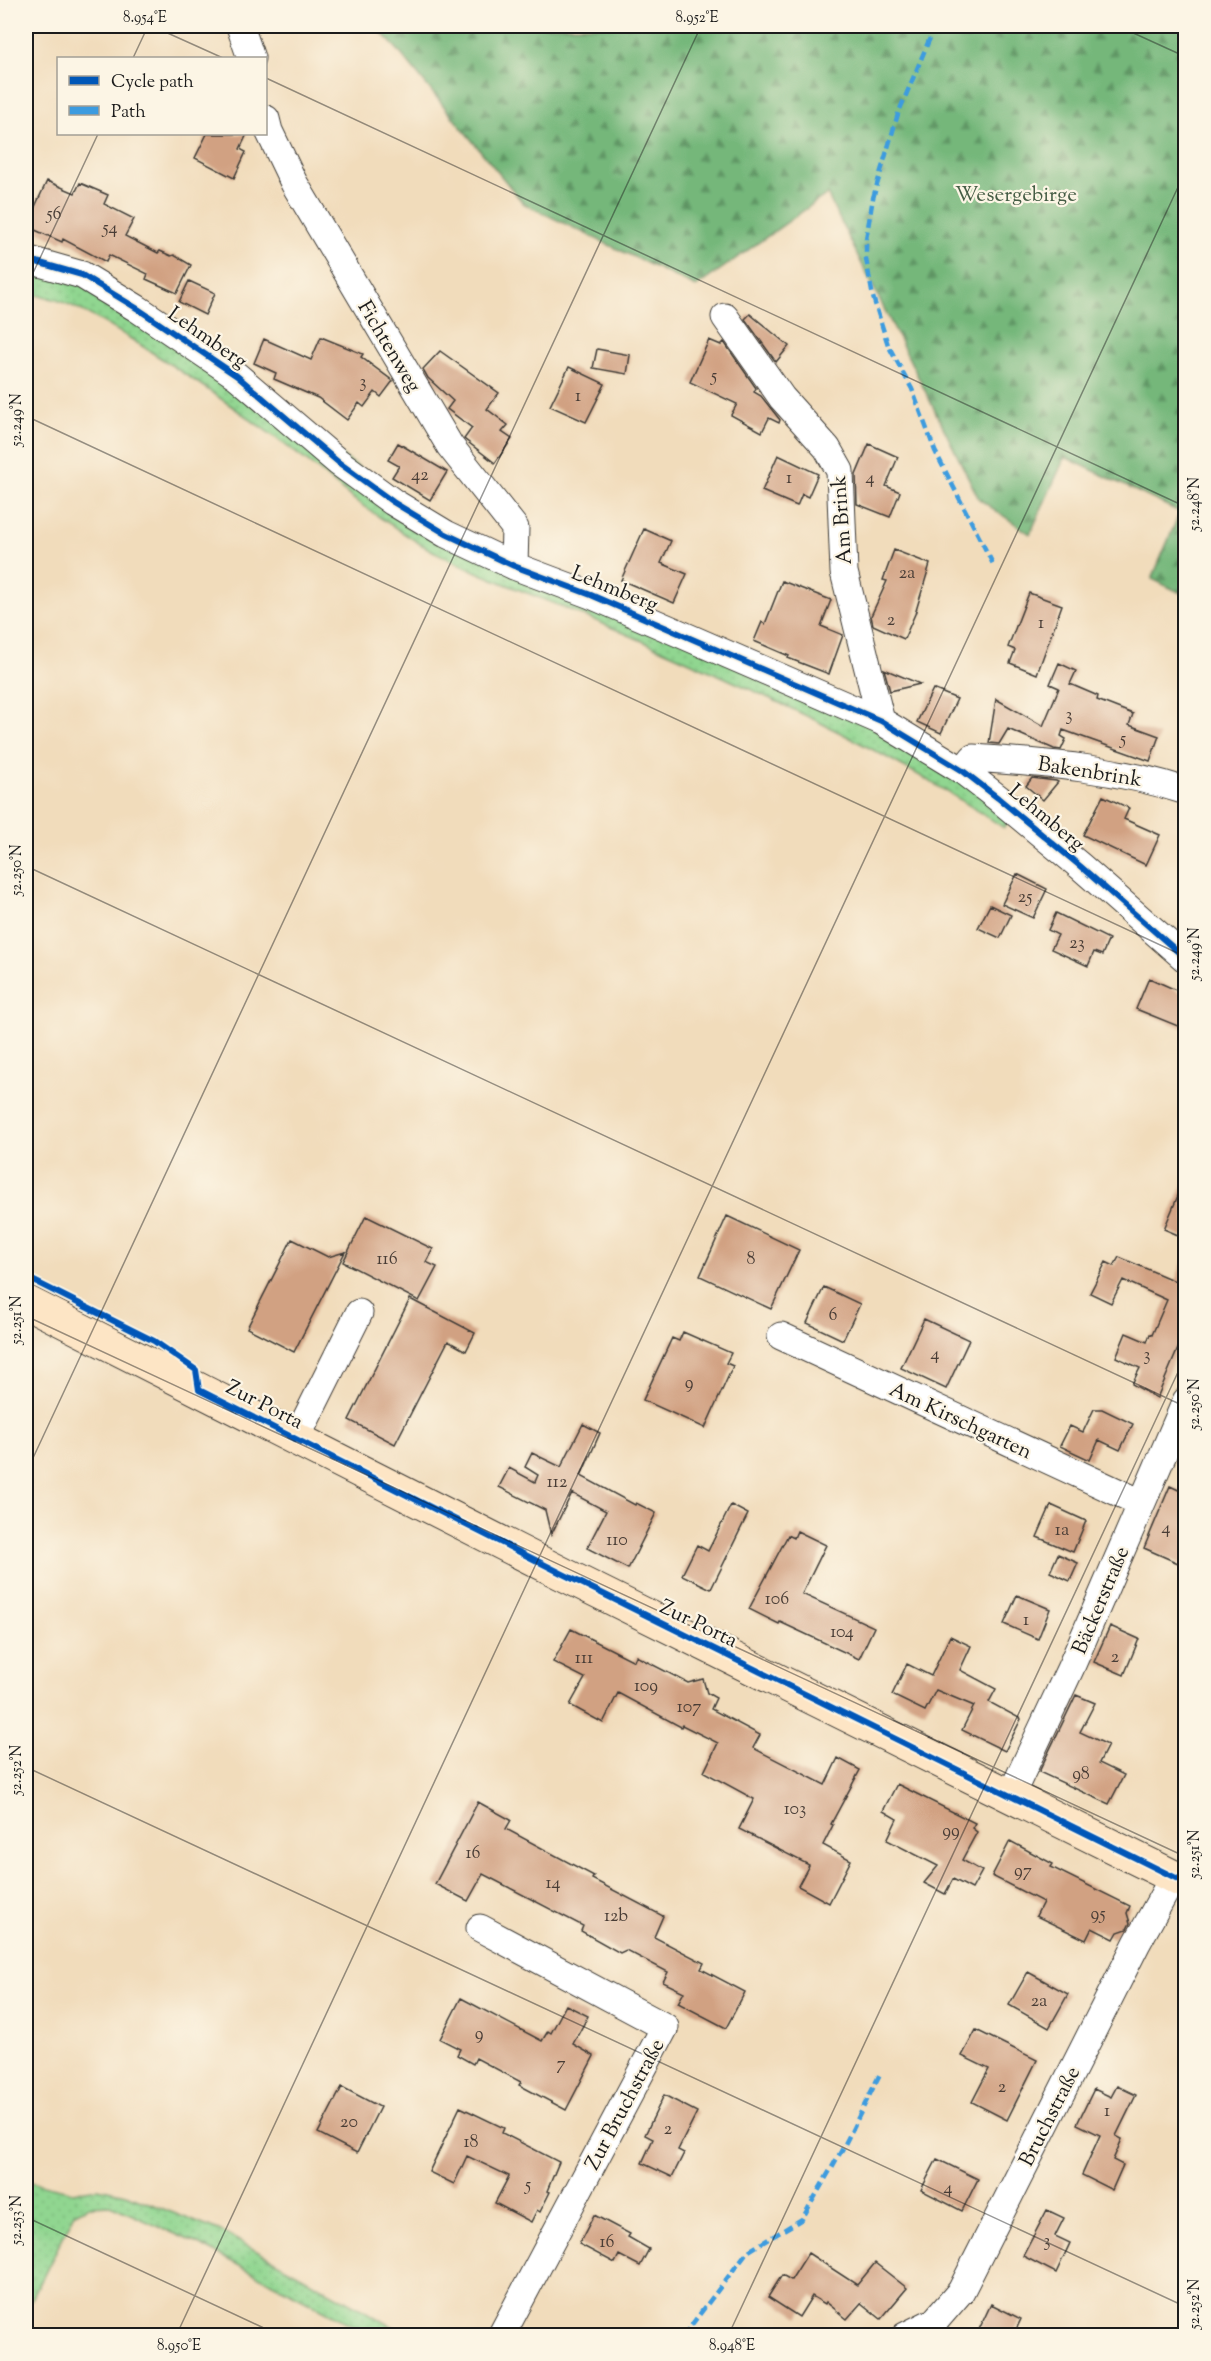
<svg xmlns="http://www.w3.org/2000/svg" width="1211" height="2361" viewBox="0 0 1211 2361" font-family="'Sorts Mill Goudy',serif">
	<defs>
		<pattern id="grass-dots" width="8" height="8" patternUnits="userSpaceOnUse" patternTransform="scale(1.5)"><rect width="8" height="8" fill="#90d690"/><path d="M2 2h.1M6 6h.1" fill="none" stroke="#7cb77c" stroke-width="1.8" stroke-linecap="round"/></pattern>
		<pattern id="forest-firs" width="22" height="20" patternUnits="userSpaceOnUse" patternTransform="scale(1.5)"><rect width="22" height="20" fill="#74b77a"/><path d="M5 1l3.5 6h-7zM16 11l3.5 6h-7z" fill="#5e9463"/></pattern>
	</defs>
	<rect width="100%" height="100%" fill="#fcf5e5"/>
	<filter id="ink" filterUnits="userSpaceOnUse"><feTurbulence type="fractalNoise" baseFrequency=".0167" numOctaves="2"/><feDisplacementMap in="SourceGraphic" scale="12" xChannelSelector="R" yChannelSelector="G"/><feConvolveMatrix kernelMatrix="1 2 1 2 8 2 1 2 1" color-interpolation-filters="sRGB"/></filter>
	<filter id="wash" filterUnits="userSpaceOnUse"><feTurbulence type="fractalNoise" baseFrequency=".008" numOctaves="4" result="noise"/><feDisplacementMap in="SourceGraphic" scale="24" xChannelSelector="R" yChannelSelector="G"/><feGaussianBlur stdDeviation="1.35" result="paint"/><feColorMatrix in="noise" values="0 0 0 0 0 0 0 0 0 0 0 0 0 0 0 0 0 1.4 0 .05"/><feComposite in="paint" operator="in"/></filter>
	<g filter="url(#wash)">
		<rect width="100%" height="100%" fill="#f1dcbb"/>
		<path fill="url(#grass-dots)" stroke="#567956" stroke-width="1.5" d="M 26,258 L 82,276 L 438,522 L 856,707 L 1014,809 L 1004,828 C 881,745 744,685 608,626 C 547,599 481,578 422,545 C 403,533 384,520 366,508 C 345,494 328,477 308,462 C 250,418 190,376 128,337 C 95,318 64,296 26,294 Z
			M 26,2181 L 73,2192 L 98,2188 L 126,2194 L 226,2234 L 408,2335 L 371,2335 L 200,2245 L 110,2205 L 89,2206 L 75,2213 L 26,2311 Z"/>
		<path fill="url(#forest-firs)" stroke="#486a4b" stroke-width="1.5" d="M 375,26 L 1185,26 L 1185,595 L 1152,579 L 1180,512 L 1065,457 L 1030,534 L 979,499 L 827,194 L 696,287 L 524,204 L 397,49 Z"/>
		<g id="blocks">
			<path fill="#d1a182" d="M 207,134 L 247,134 L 240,149 L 246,152 L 234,178 L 195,158 Z
				M 47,181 L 75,193 L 80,183 L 108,195 L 104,204 L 134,219 L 125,236 L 158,253 L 160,251 L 171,256 L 174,255 L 191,265 L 177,293 L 146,279 L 148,274 L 109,255 L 106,262 L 63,239 L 62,242 L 26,226 Z
				M 189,281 L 215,293 L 205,315 L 179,302 Z
				M 750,314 L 789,346 L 776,362 L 745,319 Z
				M 321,337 L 363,354 L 361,357 L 393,381 L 381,397 L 375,392 L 364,407 L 359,403 L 347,420 L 318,398 L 274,379 L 276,373 L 254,363 L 264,339 L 311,360 Z
				M 709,340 L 721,345 L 724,342 L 756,388 L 754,392 L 761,396 L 780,420 L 779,423 L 769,418 L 762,432 L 731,415 L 737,404 L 690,382 Z
				M 597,349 L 630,355 L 627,374 L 593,368 Z
				M 440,351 L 499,393 L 487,409 L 508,425 L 502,432 L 512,439 L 495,463 L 464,439 L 472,428 L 447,409 L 453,401 L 428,378 L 423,369 Z
				M 569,367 L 605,384 L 586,422 L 550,406 Z
				M 398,443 L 447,472 L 430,500 L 392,477 L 399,466 L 388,460 Z
				M 869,444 L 898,457 L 886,486 L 900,492 L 890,517 L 857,504 L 856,475 Z
				M 778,455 L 818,474 L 808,497 L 802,494 L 797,506 L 762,491 Z
				M 644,529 L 671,541 L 661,563 L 687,574 L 674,603 L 621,580 Z
				M 894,550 L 930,564 L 915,614 L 904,639 L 873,625 L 871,616 L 887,581 L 883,580 Z
				M 782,581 L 831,600 L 821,626 L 843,635 L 829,674 L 788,658 L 789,656 L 754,641 L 762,622 L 765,624 Z
				M 1029,593 L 1062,605 L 1037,674 L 1010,663 L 1015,650 L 1008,647 Z
				M 1059,663 L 1076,671 L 1070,684 L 1098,696 L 1097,700 L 1133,714 L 1129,725 L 1159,736 L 1150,761 L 1063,730 L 1061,736 L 1066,739 L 1061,750 L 1054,749 L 1008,729 L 999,744 L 989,743 L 996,699 L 1043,726 L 1059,688 L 1050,684 Z
				M 884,669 L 920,684 L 890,691 Z
				M 933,689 L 957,699 L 941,733 L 917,722 Z
				M 1032,778 L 1056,781 L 1058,782 L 1043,800 L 1026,786 Z
				M 1103,796 L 1129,808 L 1124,819 L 1160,835 L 1146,865 L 1083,835 Z
				M 1017,874 L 1047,889 L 1033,918 L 1002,904 Z
				M 990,905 L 1011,915 L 1000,938 L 978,928 Z
				M 1056,913 L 1109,939 L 1102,955 L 1094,952 L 1088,966 L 1051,949 L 1058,935 L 1048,930 Z
				M 1149,978 L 1185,994 L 1185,1029 L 1136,1009 Z
				M 1185,1179 L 1185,1238 L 1164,1229 Z
				M 366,1216 L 433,1249 L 426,1262 L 437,1267 L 419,1301 L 343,1262 Z
				M 727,1216 L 799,1250 L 771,1309 L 700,1276 Z
				M 292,1239 L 328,1257 L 345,1252 L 294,1352 L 247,1328 Z
				M 1119,1257 L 1175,1281 L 1185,1257 L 1185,1332 L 1157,1398 L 1132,1384 L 1140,1368 L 1116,1357 L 1126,1333 L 1147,1342 L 1150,1334 L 1152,1335 L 1167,1300 L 1123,1280 L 1111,1303 L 1090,1293 L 1106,1262 L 1114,1266 Z
				M 824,1287 L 860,1304 L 843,1340 L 807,1323 Z
				M 410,1299 L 475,1333 L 466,1351 L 448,1341 L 395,1444 L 349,1420 Z
				M 924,1319 L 969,1340 L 946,1389 L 901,1368 Z
				M 683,1332 L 731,1353 L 726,1363 L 733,1366 L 705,1428 L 643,1400 L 672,1338 L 679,1341 Z
				M 1094,1409 L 1102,1409 L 1133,1424 L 1120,1450 L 1099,1440 L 1090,1460 L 1060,1446 L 1070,1426 L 1083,1432 Z
				M 583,1424 L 600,1433 L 581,1476 L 635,1505 L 636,1503 L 656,1513 L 628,1569 L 587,1548 L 606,1511 L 572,1493 L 551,1535 L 545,1510 L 499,1487 L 509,1468 L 535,1482 L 538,1475 L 525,1467 L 532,1453 L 561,1467 Z
				M 1170,1486 L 1185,1493 L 1185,1566 L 1144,1548 Z
				M 731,1505 L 748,1514 L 711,1589 L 682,1575 L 697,1545 L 708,1551 Z
				M 1051,1505 L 1086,1521 L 1073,1552 L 1037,1537 Z
				M 797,1531 L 826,1545 L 802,1594 L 874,1627 L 859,1659 L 780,1622 L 779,1624 L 749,1609 L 788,1535 L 794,1538 Z
				M 1058,1554 L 1078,1563 L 1070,1581 L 1050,1572 Z
				M 1017,1595 L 1050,1609 L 1038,1639 L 1004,1624 Z
				M 1110,1626 L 1139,1639 L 1124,1675 L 1094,1662 Z
				M 571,1629 L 634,1661 L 636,1656 L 688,1683 L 703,1679 L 707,1693 L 716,1698 L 711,1709 L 760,1735 L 753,1748 L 825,1785 L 838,1758 L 860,1770 L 831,1824 L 833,1825 L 823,1845 L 851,1860 L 829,1903 L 798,1886 L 809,1865 L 739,1829 L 754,1799 L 704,1772 L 718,1743 L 682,1725 L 681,1727 L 618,1693 L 603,1723 L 570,1705 L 585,1678 L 553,1662 Z
				M 950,1636 L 971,1646 L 960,1670 L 996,1689 L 989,1702 L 1021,1719 L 1005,1751 L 962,1730 L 974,1706 L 936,1690 L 925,1711 L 892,1695 L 907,1664 L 931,1676 Z
				M 1076,1695 L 1095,1703 L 1080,1732 L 1108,1745 L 1099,1763 L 1124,1775 L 1109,1804 L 1039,1772 Z
				M 897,1784 L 975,1823 L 972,1828 L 977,1832 L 962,1860 L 982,1871 L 972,1889 L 953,1879 L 945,1894 L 924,1883 L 938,1866 L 887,1840 L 897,1819 L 883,1811 Z
				M 478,1802 L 511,1820 L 506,1829 L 594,1876 L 592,1879 L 663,1916 L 654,1937 L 704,1963 L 701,1969 L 745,1992 L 726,2028 L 678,2003 L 684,1992 L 663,1982 L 668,1972 L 626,1950 L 620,1953 L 581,1931 L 583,1926 L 483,1874 L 468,1901 L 435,1884 Z
				M 1010,1841 L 1053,1864 L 1051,1867 L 1130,1906 L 1127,1913 L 1130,1923 L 1127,1929 L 1118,1932 L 1114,1939 L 1092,1928 L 1086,1940 L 1036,1916 L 1043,1902 L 992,1876 Z
				M 1028,1972 L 1068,1994 L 1049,2028 L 1009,2005 Z
				M 461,1998 L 542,2041 L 548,2031 L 551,2033 L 566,2005 L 588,2016 L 573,2044 L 594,2056 L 566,2110 L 519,2085 L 521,2082 L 476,2058 L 473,2064 L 457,2055 L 460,2049 L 440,2039 Z
				M 976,2030 L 1037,2060 L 1007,2120 L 972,2102 L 989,2069 L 962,2056 Z
				M 1117,2086 L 1136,2095 L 1116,2136 L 1122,2139 L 1113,2160 L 1123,2165 L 1112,2190 L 1082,2175 L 1100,2135 L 1077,2124 L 1094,2089 L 1111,2097 Z
				M 342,2087 L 380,2107 L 357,2153 L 318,2133 Z
				M 664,2095 L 697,2112 L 678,2150 L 684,2153 L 672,2177 L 642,2163 L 653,2139 L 645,2135 Z
				M 460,2107 L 504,2128 L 502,2133 L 559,2162 L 547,2191 L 550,2192 L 540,2212 L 537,2210 L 531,2222 L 495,2203 L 509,2176 L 467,2156 L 454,2184 L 429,2172 Z
				M 937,2159 L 978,2179 L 962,2211 L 921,2190 Z
				M 1047,2210 L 1064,2218 L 1055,2236 L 1070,2243 L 1056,2273 L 1023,2256 Z
				M 594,2215 L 630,2234 L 628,2237 L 649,2249 L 640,2266 L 619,2255 L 615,2263 L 579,2244 Z
				M 808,2253 L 857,2285 L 875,2263 L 907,2288 L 881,2319 L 861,2303 L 847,2319 L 826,2302 L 825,2304 L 812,2296 L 799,2317 L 768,2297 L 782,2275 L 791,2280 Z
				M 991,2304 L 1021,2319 L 1013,2336 L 976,2336 Z"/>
		</g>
	</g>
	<g filter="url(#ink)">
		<use href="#blocks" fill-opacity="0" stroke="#3c3934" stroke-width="1.5"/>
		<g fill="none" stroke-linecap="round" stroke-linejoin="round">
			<g stroke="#3c3934" stroke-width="29">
				<path id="street" d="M 240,26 L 251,58
					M 266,119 L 269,131 L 294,183 L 450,446 L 515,528 L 514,566
					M 26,259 L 82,275 L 138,309 L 237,376 L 338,462 L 393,502 L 446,534 L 514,566 L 591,595 L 881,721 L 963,771 L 998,798 L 1080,866 L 1186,959
					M 725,317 L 782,398 L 827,448 L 840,471 L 844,572 L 881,721
					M 963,771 L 973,758 C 1046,763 1116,768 1186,791
					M 781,1336 L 1141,1503
					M 296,1439 L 359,1313
					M 1010,1797 L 1071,1667 L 1186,1401
					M 480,1928 L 665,2027 L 501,2336
					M 905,2336 L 935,2321 L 961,2291 L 1137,1943 L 1173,1878"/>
			</g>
			<g stroke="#3c3934" stroke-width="35">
				<path id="secondary" d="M 26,1302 L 561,1573 L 1186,1883"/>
			</g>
			<use href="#street" stroke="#fff" stroke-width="27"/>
			<use href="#secondary" stroke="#fde5c5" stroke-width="33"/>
			<path stroke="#3c9bdf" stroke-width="4.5" stroke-dasharray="9 4.5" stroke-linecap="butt" d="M 935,26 L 898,114 L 873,198 L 866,239 L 866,259 L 873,297 L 888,345 L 912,389 L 935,451 L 993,564
				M 683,2336 L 747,2252 L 802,2219 L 843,2148 L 880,2074"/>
			<g stroke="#fcf5e5" stroke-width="10">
				<path id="cycleway" d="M 26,259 L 82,275 L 138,309 L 237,376 L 338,462 L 393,502 L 446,534 L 514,566 L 591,595 L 881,721 L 963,771 L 998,798 L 1080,866 L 1186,959
					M 26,1277 L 154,1341 L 196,1370 L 199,1390 L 561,1573 L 1186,1883"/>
			</g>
			<use href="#cycleway" stroke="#0057b8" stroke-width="6"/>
		</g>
	</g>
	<path fill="none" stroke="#1c1c1c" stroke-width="1.5" stroke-opacity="0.45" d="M 152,26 L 223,58M 1118,26 L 1186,57M 133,58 L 148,26M 266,78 L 1186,507M 26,288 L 98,134M 26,416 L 1186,957M 26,866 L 1186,1407M 26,1316 L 1186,1857M 26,1473 L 701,26M 26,1767 L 1186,2307M 26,2217 L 281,2336M 176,2336 L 1186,170M 728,2336 L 1186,1355"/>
	<g text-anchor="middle" stroke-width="4.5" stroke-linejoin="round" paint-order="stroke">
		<g font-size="18" fill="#493d36">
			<text x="54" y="219">56</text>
			<text x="110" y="233">54</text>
			<text x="714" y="381">5</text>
			<text x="363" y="387">3</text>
			<text x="578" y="401">1</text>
			<text x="420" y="480">42</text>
			<text x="789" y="483">1</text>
			<text x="870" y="483">4</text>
			<text x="907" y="578">2a</text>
			<text x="891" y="625">2</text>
			<text x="1041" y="628">1</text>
			<text x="1069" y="720">3</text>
			<text x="1123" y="744">5</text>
			<text x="1025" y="902">25</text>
			<text x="1077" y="948">23</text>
			<text x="387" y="1264">116</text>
			<text x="751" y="1264">8</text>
			<text x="833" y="1320">6</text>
			<text x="935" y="1359">4</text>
			<text x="1147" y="1360">3</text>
			<text x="689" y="1388">9</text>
			<text x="557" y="1487">112</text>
			<text x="1166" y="1533">4</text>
			<text x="1062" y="1535">1a</text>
			<text x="617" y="1545">110</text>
			<text x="777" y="1604">106</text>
			<text x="1026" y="1625">1</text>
			<text x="842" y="1637">104</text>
			<text x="1115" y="1662">2</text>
			<text x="584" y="1663">111</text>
			<text x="646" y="1691">109</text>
			<text x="689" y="1712">107</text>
			<text x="1081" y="1779">98</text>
			<text x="795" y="1814">103</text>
			<text x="951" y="1836">99</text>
			<text x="473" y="1858">16</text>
			<text x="1023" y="1876">97</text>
			<text x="553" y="1888">14</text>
			<text x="1098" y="1919">95</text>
			<text x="616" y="1921">12b</text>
			<text x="1039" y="2006">2a</text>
			<text x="479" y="2039">9</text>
			<text x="561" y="2069">7</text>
			<text x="1002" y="2092">2</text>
			<text x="1107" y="2116">1</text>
			<text x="349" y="2127">20</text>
			<text x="668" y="2134">2</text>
			<text x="471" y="2147">18</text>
			<text x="528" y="2190">5</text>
			<text x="948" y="2193">4</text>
			<text x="1047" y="2246">3</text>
			<text x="607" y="2247">16</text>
		</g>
		<g font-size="21" fill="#455d45" stroke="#fcf5e5">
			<text x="1016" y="201">Wesergebirge</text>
		</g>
		<g font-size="21" fill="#1c1c1c" stroke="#fcf5e5">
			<text transform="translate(208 337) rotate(35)" y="7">Lehmberg</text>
			<text transform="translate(390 346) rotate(59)" y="7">Fichtenweg</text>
			<text transform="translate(841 520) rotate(-94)" y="7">Am Brink</text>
			<text transform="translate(615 588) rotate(22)" y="7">Lehmberg</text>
			<text transform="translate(1090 771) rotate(9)" y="7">Bakenbrink</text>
			<text transform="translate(1047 817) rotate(40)" y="7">Lehmberg</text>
			<text transform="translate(265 1404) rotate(27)" y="7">Zur Porta</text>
			<text transform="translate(961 1420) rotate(25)" y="7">Am Kirschgarten</text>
			<text transform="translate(1100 1600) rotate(-67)" y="7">Bäckerstraße</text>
			<text transform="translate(699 1623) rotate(26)" y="7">Zur Porta</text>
			<text transform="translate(624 2104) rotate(-62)" y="7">Zur Bruchstraße</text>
			<text transform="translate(1049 2116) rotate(-63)" y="7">Bruchstraße</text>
		</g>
	</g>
	<rect width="1211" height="2361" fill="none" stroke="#fcf5e5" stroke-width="66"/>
	<rect x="57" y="57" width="210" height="78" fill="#fcf5e5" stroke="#a29e95" stroke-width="1.5"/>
	<rect x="69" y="76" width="30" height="9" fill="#0057b8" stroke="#a29e95" stroke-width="1.5"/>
	<text x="111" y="87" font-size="18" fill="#1c1c1c">Cycle path</text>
	<rect x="69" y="106" width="30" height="9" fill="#3c9bdf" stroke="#a29e95" stroke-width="1.5"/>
	<text x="111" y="117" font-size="18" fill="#1c1c1c">Path</text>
	<rect x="33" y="33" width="1145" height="2295" fill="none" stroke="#1c1c1c" stroke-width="2"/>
	<g font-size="15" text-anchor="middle" fill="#1c1c1c">
		<text x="145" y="22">8.954°E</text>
		<text x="697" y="22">8.952°E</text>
		<text transform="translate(16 420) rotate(-90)" y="5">52.249°N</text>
		<text transform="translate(1194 504) rotate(-90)" y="5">52.248°N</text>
		<text transform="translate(16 870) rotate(-90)" y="5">52.250°N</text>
		<text transform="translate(1194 954) rotate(-90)" y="5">52.249°N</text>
		<text transform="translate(16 1320) rotate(-90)" y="5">52.251°N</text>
		<text transform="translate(1194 1404) rotate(-90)" y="5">52.250°N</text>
		<text transform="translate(16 1770) rotate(-90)" y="5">52.252°N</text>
		<text transform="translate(1194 1854) rotate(-90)" y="5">52.251°N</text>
		<text transform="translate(16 2220) rotate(-90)" y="5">52.253°N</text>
		<text transform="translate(1194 2304) rotate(-90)" y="5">52.252°N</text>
		<text x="179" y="2350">8.950°E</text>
		<text x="732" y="2350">8.948°E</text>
	</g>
</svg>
